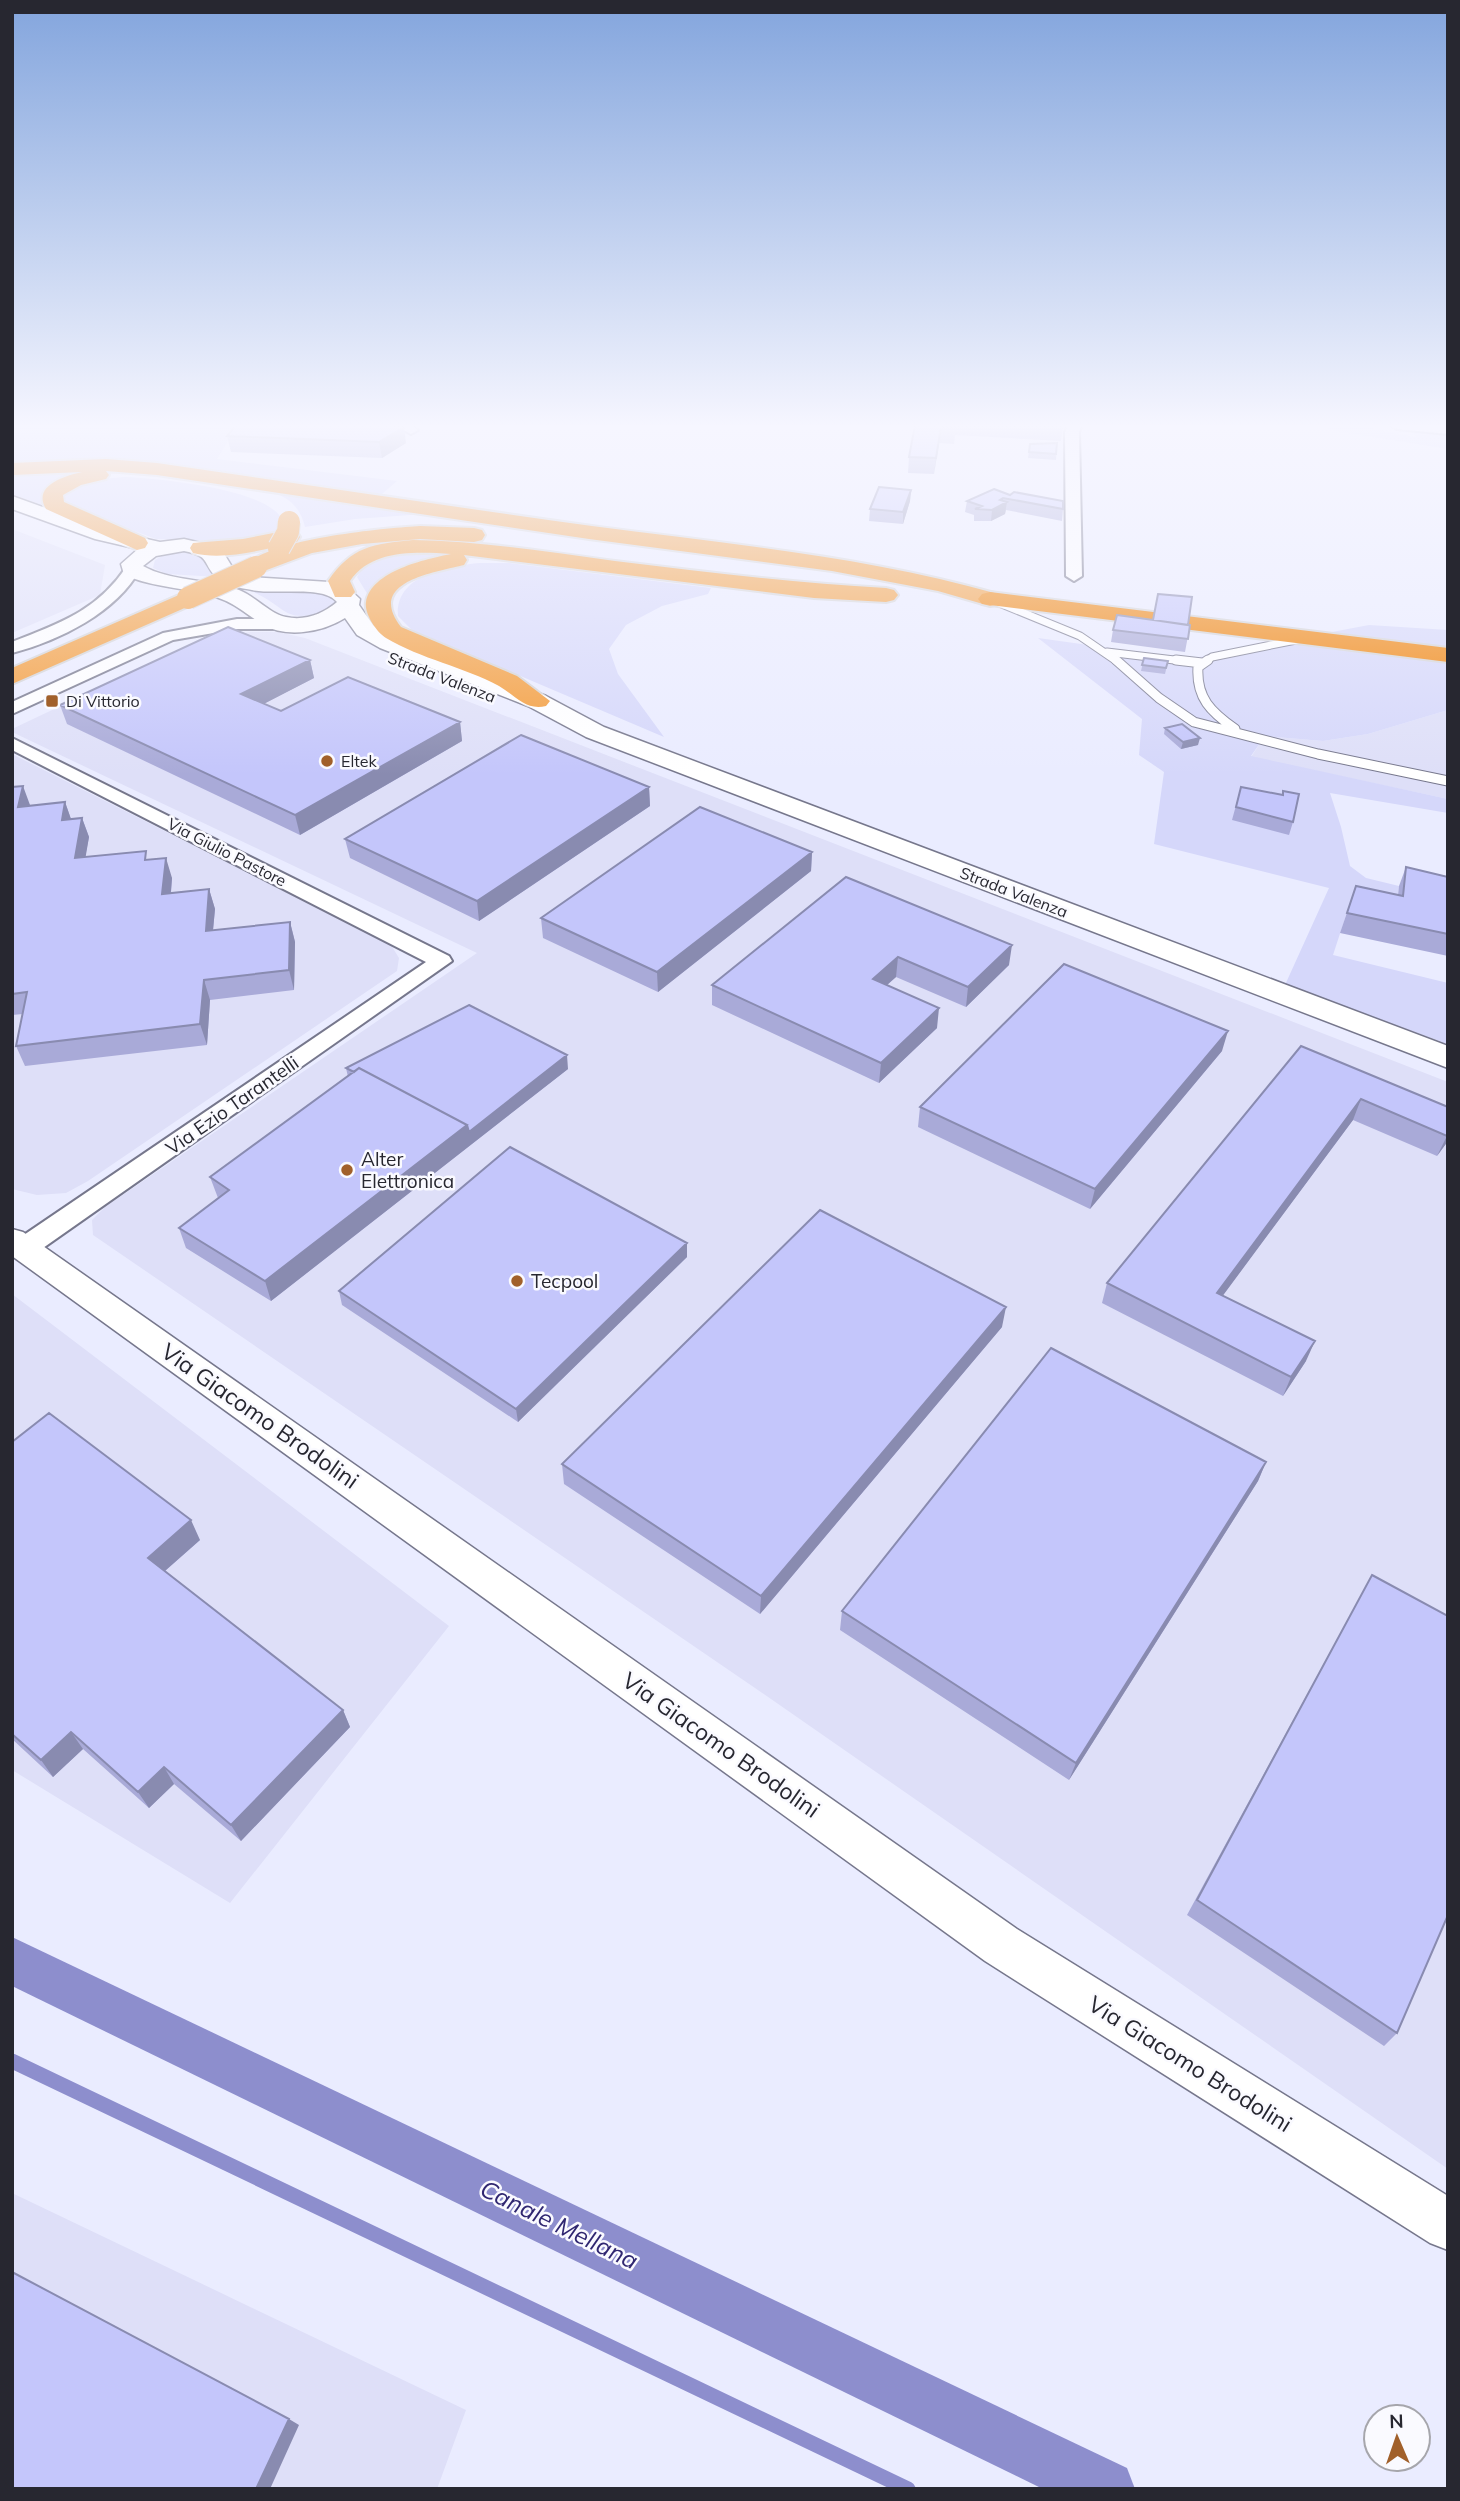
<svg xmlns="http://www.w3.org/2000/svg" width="1460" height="2501" viewBox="0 0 1460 2501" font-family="Mulish,sans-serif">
	<rect width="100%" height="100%" fill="#eaecff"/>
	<path fill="#dedff8" d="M 12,529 L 105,565 L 100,595 L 12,633 Z
		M 250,632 L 278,632 L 305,638 L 1448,1082 L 1448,2169 L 755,1688 L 93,1235 L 92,1220 L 105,1207 L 477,953 L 12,732 L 12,729 L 200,640 Z
		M 1448,710 L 1448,799 L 1251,757 L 1265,736 L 1323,741 L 1368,734 Z
		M 12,754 L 391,945 L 399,958 L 397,971 L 88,1181 L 66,1193 L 37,1195 L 12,1189 Z
		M 12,1294 L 449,1626 L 230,1903 L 12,1770 Z
		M 12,2193 L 466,2410 L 437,2489 L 12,2489 Z"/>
	<path fill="#d5d7fa" d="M 12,425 L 238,425 L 217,459 L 397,481 L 382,494 L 130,460 L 12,464 Z
		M 1318,425 L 1353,425 L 1416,437 L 1408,425 L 1448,425 L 1448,449 L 1341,432 Z
		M 99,468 L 42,505 L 12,494 L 12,471 Z
		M 125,477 C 161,479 259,488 280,516 L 279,534 L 247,542 L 156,539 L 69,507 L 63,498 L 64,493 L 90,480 Z
		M 263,489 L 424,514 L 355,519 L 305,527 C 299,503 286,496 263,489 Z
		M 182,551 L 204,556 L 211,571 L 219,577 L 167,574 L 153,568 L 155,560 L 165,554 Z
		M 421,553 L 450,554 L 374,596 L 368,595 L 357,577 C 370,553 396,554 421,553 Z
		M 480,563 L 509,563 L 711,588 L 708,594 L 662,606 L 626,625 L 609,649 L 618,674 L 664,737 L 412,630 L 398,616 C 395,575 447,566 480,563 Z
		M 249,590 L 319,593 L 338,600 L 332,611 C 278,624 293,609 249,590 Z
		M 1369,625 L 1448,630 L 1448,710 L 1368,734 L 1323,741 L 1265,736 L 1251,756 L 1448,799 L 1448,813 L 1330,793 L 1341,827 L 1350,866 L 1366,878 L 1399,886 L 1396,916 L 1349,906 L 1333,955 L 1448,983 L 1448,1044 L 1285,985 L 1329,888 L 1154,844 L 1164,772 L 1139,755 L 1142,719 L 1038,638 L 1189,659 Z"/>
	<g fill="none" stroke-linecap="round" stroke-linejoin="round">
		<path stroke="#8d8ecd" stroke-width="15" d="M 12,2061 L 908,2489"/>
		<path fill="#8d8ecd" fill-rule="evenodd" d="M 12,1937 L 1127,2468 L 1135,2489 L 1043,2489 L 12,1986 Z"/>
		<g stroke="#76778c" stroke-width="9">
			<path id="service-far1" d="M 997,602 L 1080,636 L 1118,662
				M 1107,652 L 1191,662
				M 1205,662 L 1212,657 L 1301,639"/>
		</g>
		<g stroke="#76778c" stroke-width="11">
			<path id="service" d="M 1116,660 L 1159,698 L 1194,722 L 1318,754 L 1448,781
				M 1176,660 L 1202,663
				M 1208,660 L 1198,667 C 1196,698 1211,712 1235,729"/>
		</g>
		<g stroke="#76778c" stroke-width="4">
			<path id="minor" d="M 394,425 L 411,425 L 418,430 L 411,434 Z
				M 1068,425 L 1081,425 L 1079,432 L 1082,576 L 1074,581 L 1066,576 L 1065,432 Z
				M 1391,425 L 1448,426 L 1448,434 L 1397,429 Z
				M 132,564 L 140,569 C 117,612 59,641 12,653 L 12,642 C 60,623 97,611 127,566 Z
				M 237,619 L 278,619 L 286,624 L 278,629 L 237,629 L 173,640 L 12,714 L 12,702 L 163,633 Z
				M 12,738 L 449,956 L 452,961 L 33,1255 L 24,1258 L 15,1255 L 12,1246 L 15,1241 L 426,962 L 12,750 Z"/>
		</g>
		<g stroke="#76778c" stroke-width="3">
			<path id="tertiary" d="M 12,1229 L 23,1232 L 1017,1929 L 1448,2196 L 1448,2250 L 1430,2243 L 985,1961 L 12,1256 Z"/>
		</g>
		<g stroke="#76778c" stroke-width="3">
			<path id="secondary" d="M 12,496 L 107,530 L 160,542 L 184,539 L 210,545 L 223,552 L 234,570 L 250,577 L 329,582 L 348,588 L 360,599 L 359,605 L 373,625 L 396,638 L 546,696 L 604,727 L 1448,1046 L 1448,1068 L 586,737 L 528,706 L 380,648 L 357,635 L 345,618 C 323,632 286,639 262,624 C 246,614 235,603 216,597 C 189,588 159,588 132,578 L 124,574 L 121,564 L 138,549 L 95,539 L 12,509 ZM 184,551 C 211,556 202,563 216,577 C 224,586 242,588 252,590 C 275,595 324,585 337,602 C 323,614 305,621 286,617 C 271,615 255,596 239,590 C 209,579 169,581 143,566 L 156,556 Z"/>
		</g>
		<g stroke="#d4d4d6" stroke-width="4">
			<path id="trunk" d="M 106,459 L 157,463 C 302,484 447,506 592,526 C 728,544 866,556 998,594 L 1002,599 L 998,604 L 990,606 L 938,591 L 832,571 L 589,539 L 157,475 L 106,471 L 109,475 L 106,479 L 81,485 L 63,495 L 64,502 L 145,538 L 148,543 L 145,548 L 137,550 L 46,509 C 32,486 64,476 82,472 L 12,475 L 12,463 Z
				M 420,526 L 474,528 L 482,530 L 485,535 L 482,540 L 474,542 L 420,539 L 362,544 L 312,553 L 256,574 L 248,572 L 245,567 C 264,539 386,528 420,526 Z
				M 289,530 L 297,532 L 300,537 L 297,542 C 266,549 225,561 193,553 L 190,548 L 193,543 L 243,539 Z
				M 413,540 C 481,541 548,552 615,561 C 705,572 795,583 886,588 L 894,590 L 898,595 L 894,600 L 886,602 L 814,598 L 464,555 L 467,560 L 464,565 C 432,573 366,582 401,627 L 517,676 L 550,701 L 546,706 C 526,711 516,696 499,686 C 464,667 421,659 386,638 C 376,632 364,613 366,602 C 371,571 426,559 451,554 C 416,552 372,549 350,581 L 355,592 L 351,597 L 335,597 L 328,581 C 352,546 373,544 413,540 Z
				M 188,591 L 196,593 L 200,598 L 196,603 L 12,684 L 12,668 Z"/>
		</g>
		<g stroke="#d4d4d6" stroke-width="4">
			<path id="motorway" d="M 990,592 L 1448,648 L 1448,662 L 982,604 L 978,599 L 982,594 Z"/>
		</g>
		<use href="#service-far1" stroke="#fff" stroke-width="7"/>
		<use href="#service" stroke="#fff" stroke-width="9"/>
		<use href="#minor" fill="#fff" fill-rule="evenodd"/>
		<use href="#tertiary" fill="#fff" fill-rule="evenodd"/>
		<use href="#secondary" fill="#fff" fill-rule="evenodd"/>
		<use href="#trunk" fill="#f49b37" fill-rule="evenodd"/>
		<use href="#motorway" fill="#f18205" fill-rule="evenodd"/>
		<g stroke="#d4d4d6" stroke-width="24" stroke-linecap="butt">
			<path id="trunk-bridge" d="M 279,548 L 288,532 L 289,522
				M 188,598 L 256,567"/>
		</g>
		<use href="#trunk-bridge" stroke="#f49b37" stroke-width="22"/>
	</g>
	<path fill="#a9aad8" d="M 915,425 L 1063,425 L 1061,441 L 955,435 L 954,444 L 939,443 L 934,474 L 908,473 L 909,457 Z
		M 227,436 L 406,443 L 382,458 L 231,452 Z
		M 1057,443 L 1056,460 L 1028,458 L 1030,444 Z
		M 911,490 L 910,501 L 903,524 L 869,521 L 870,509 Z
		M 1010,495 L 1063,509 L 1062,521 L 1006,510 L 1005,514 L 991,521 L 974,521 L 974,515 L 965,512 L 967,501 Z
		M 1190,625 L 1185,652 L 1111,642 L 1113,630 Z
		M 1144,658 L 1168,661 L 1165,674 L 1141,671 Z
		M 310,660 L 314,678 L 263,704 L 281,711 L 460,722 L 462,741 L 300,835 L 67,724 L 60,705 Z
		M 1165,728 L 1198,745 L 1181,749 L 1164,734 Z
		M 12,787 L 30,806 L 65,802 L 71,819 L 82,818 L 89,837 L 85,857 L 149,860 L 172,878 L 171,893 L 209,889 L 215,909 L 213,930 L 290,922 L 295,942 L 294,990 L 210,1000 L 207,1045 L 25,1066 L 16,1046 L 23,1014 L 12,1015 Z
		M 649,787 L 650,806 L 479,921 L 350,858 L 345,839 Z
		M 1241,787 L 1293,822 L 1289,835 L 1232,820 Z
		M 812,852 L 811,871 L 658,992 L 543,938 L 541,918 Z
		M 1406,867 L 1448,877 L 1448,956 L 1340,933 L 1356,886 L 1398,895 L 1399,886 Z
		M 846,877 L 1009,965 L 966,1007 L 896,977 L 887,985 L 937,1028 L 879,1083 L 712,1005 L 712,985 Z
		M 1301,1046 L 1448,1107 L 1448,1141 L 1437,1156 L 1353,1120 L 1222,1296 L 1306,1361 L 1283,1396 L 1102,1303 L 1107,1283 Z
		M 1222,1051 L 1090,1209 L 918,1127 L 920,1107 Z
		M 346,1068 L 568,1069 L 271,1301 L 186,1248 L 179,1228 L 218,1198 L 210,1177 L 348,1077 Z
		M 687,1257 L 518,1422 L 342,1305 L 339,1291 Z
		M 1002,1327 L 760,1614 L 564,1484 L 562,1464 Z
		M 12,1442 L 200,1540 L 165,1571 L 343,1710 L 350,1727 L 241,1841 L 174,1784 L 149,1808 L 83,1749 L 53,1777 L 12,1739 Z
		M 1266,1462 L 1258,1481 L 1069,1780 L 840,1630 L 842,1611 Z
		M 1372,1575 L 1397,2033 L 1384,2046 L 1187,1915 Z"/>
	<path fill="#898bb0" d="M 404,427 L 406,443 L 382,458 L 379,442 Z
		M 941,427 L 939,443 L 934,474 L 936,458 Z
		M 911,490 L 910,501 L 903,524 L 903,512 Z
		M 1003,498 L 1003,504 L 1007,502 L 1005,514 L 991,521 L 992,510 L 1000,500 Z
		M 310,660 L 314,678 L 246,713 L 241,694 Z
		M 460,722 L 462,741 L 300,835 L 295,815 Z
		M 1200,738 L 1198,745 L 1181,749 L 1183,742 Z
		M 23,786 L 30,805 L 18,807 Z
		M 649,787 L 650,806 L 479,921 L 477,901 Z
		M 65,802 L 72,822 L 62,820 Z
		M 82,818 L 89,837 L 82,878 L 75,858 Z
		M 812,852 L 811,871 L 658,992 L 657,972 Z
		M 166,858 L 172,878 L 169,914 L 162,894 Z
		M 209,889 L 215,909 L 211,951 L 206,931 Z
		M 290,922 L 295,942 L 294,990 L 289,970 Z
		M 1012,945 L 1009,965 L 966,1007 L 968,987 Z
		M 898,957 L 896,977 L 871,999 L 873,979 Z
		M 204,980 L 210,1000 L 207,1045 L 200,1024 Z
		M 939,1008 L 937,1028 L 879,1083 L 881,1063 Z
		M 1228,1031 L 1222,1051 L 1090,1209 L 1095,1189 Z
		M 567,1055 L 568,1069 L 271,1301 L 265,1281 L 467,1125 Z
		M 1361,1099 L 1353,1120 L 1210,1313 L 1217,1293 Z
		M 1448,1134 L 1448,1141 L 1437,1156 Z
		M 687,1243 L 687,1257 L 518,1422 L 516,1409 Z
		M 1006,1307 L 1002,1327 L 760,1614 L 761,1596 Z
		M 1315,1341 L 1306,1361 L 1283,1396 L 1291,1377 Z
		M 1266,1462 L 1258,1481 L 1069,1780 L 1076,1763 Z
		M 191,1520 L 200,1540 L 158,1577 L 148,1558 Z
		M 343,1710 L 350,1727 L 241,1841 L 231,1825 Z
		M 71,1732 L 83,1749 L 53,1777 L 41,1760 Z
		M 164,1767 L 174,1784 L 149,1808 L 138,1792 Z
		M 289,2419 L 299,2425 L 270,2489 L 256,2489 Z"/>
	<path fill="#c4c6fb" stroke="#898bb0" stroke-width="2" d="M 236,425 L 390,425 L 404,427 L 379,442 L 227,436 Z
		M 915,425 L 956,425 L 956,428 L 941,427 L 936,458 L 909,457 Z
		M 1057,443 L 1056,454 L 1029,452 L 1030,444 Z
		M 879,487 L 911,490 L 903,512 L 870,509 Z
		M 994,489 L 1010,495 L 1014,492 L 1063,501 L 1063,509 L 1003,498 L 1000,500 L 1007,502 L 992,510 L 975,509 L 982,506 L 967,501 Z
		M 1158,594 L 1192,597 L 1188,625 L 1153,620 Z
		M 1117,615 L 1190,625 L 1188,639 L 1113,630 Z
		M 228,627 L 310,660 L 241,694 L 281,711 L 348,677 L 460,722 L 295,815 L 60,705 Z
		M 1144,658 L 1168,661 L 1166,668 L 1142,665 Z
		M 1182,724 L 1200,738 L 1183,742 L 1165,728 Z
		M 521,735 L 649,787 L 477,901 L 345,839 Z
		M 23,786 L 18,807 L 65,802 L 62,820 L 82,818 L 75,858 L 146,851 L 145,860 L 166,858 L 162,894 L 209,889 L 206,931 L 290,922 L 289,970 L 204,980 L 200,1024 L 16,1046 L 27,992 L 12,994 L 12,787 Z
		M 1241,787 L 1283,795 L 1283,791 L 1299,794 L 1293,822 L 1236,807 Z
		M 700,807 L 812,852 L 657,972 L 541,918 Z
		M 1406,867 L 1448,877 L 1448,934 L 1347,913 L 1356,886 L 1403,896 Z
		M 846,877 L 1012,945 L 968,987 L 898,957 L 873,979 L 939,1008 L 881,1063 L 712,985 Z
		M 1064,964 L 1228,1031 L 1095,1189 L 920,1107 Z
		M 469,1005 L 567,1055 L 469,1132 L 467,1125 L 359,1068 L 354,1072 L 346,1068 Z
		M 1301,1046 L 1448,1107 L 1448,1134 L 1447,1136 L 1361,1099 L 1217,1293 L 1315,1341 L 1291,1377 L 1107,1283 Z
		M 359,1068 L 467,1125 L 265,1281 L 179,1228 L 229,1190 L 210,1177 Z
		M 510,1147 L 687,1243 L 516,1409 L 339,1291 Z
		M 820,1210 L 1006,1307 L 761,1596 L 562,1464 Z
		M 1051,1348 L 1266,1462 L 1076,1763 L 842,1611 Z
		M 49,1413 L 191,1520 L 148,1558 L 343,1710 L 231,1825 L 164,1767 L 138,1792 L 71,1732 L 41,1760 L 12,1734 L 12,1442 Z
		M 1372,1575 L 1448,1616 L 1448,1915 L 1397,2033 L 1197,1900 Z
		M 12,2272 L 289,2419 L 256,2489 L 12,2489 Z"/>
	<linearGradient id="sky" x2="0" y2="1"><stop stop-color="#83a5dd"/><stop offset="0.55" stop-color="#f6f6ff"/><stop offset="1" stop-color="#f6f6ff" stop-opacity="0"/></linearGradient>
	<rect width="1460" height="775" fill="url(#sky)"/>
	<g fill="#a1602b" stroke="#fafaff" stroke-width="2.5">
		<rect x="45" y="694" width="14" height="14" rx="3.5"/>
		<circle cx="327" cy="761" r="7"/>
		<circle cx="347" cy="1170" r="7"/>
		<circle cx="517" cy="1281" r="7"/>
	</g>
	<g text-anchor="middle" stroke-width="5" stroke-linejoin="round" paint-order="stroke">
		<g font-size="16" fill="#272730" stroke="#fafaff">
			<text transform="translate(442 677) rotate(21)" y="6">Strada Valenza</text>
			<text transform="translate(227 852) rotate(27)" y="6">Via Giulio Pastore</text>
			<text transform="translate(1014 892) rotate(21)" y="6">Strada Valenza</text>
		</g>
		<g font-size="16" fill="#272730" stroke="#fafaff" text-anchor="start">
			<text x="66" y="707">Di Vittorio</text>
			<text x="341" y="767">Eltek</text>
		</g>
		<g font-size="19" fill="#272730" stroke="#fafaff">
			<text transform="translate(232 1105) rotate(-35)" y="7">Via Ezio Tarantelli</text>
		</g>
		<g font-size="19" fill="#272730" stroke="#fafaff" text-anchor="start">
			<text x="361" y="1166">Alter<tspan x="361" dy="22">Elettronica</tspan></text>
			<text x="531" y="1288">Tecpool</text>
		</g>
		<g font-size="23" fill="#272730" stroke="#fafaff">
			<text transform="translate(260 1416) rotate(35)" y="8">Via Giacomo Brodolini</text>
			<text transform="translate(721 1745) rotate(35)" y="8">Via Giacomo Brodolini</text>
			<text transform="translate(1190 2064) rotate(32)" y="8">Via Giacomo Brodolini</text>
		</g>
		<g font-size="24" font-style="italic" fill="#302771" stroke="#fafaff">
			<text transform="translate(559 2225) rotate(26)" y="8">Canale Mellana</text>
		</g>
	</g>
	<rect width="1460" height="2501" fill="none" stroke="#272730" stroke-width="28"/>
	<g transform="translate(1397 2438) rotate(358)"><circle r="33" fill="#fafaff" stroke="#a6a6ac" stroke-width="2"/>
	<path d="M0-5L12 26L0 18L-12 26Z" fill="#a1602b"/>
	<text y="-10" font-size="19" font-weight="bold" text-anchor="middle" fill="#272730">N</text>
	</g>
</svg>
